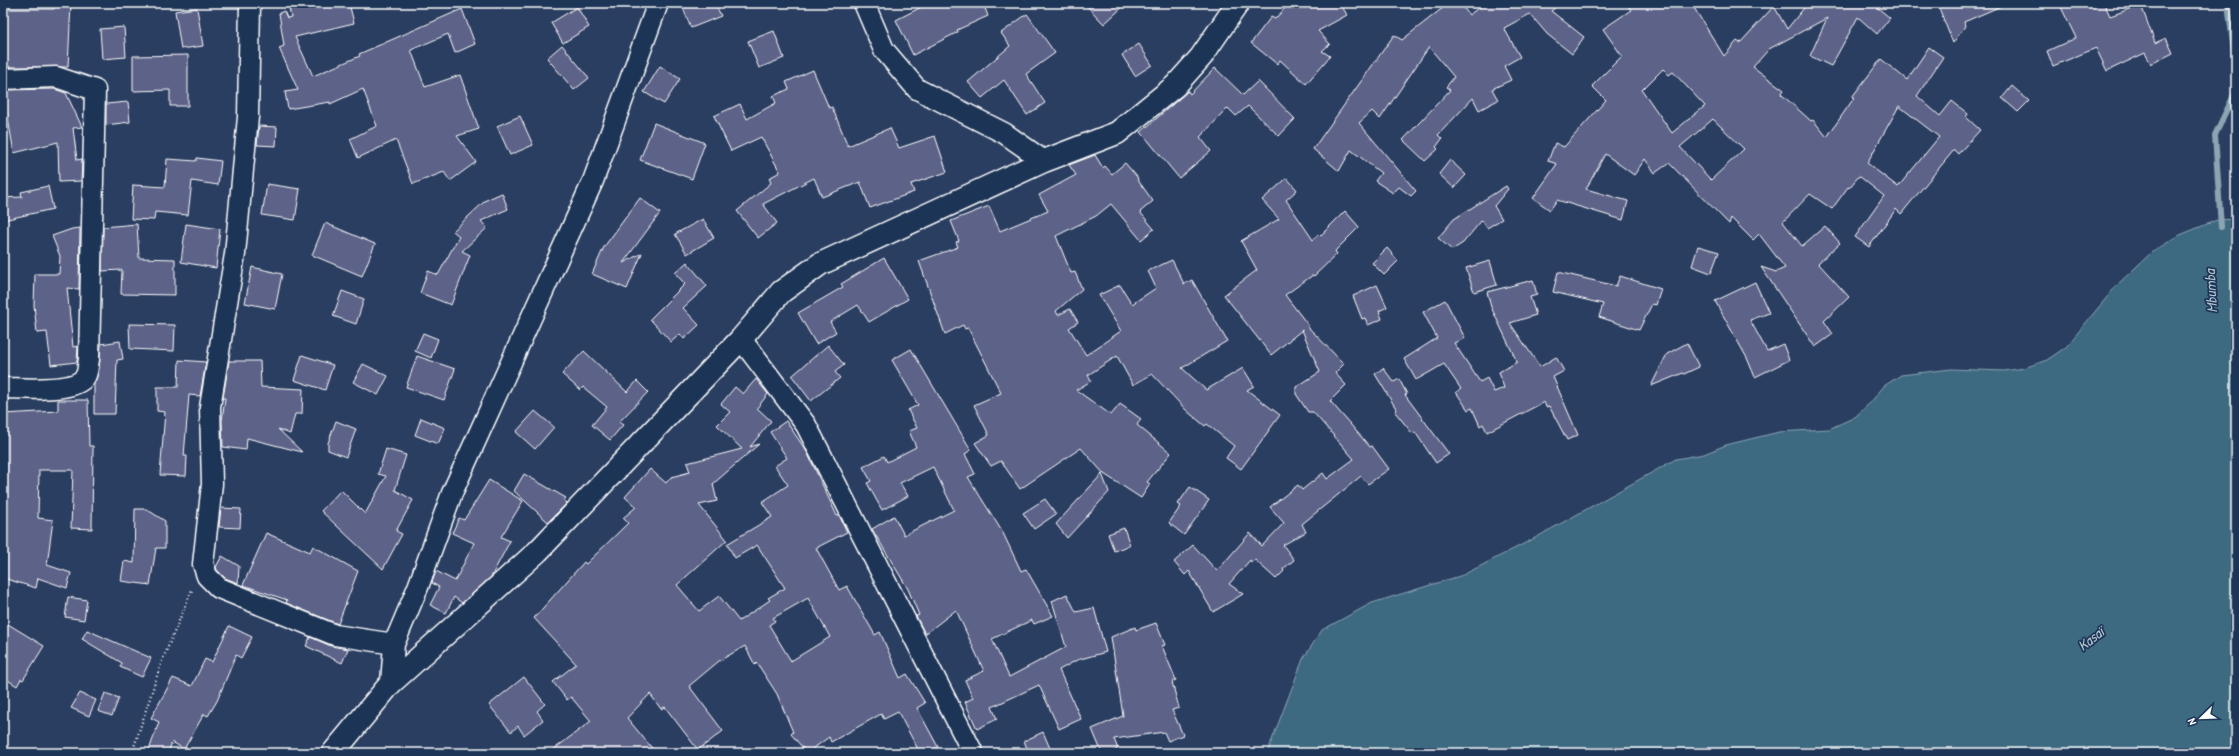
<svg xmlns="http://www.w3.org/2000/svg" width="2239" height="756" viewBox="0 0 2239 756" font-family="'Patrick Hand',sans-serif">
	<rect width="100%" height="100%" fill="#2a3e61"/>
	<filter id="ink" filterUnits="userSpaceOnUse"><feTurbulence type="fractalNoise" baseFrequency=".025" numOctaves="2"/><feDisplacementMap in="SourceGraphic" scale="8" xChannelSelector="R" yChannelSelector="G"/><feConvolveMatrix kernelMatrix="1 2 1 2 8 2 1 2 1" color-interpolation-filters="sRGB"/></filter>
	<g filter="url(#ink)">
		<path fill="#3d6981" stroke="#8ba5b3" d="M 2236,219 L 2236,753 L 1267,753 L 1303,659 L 1322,630 L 1372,603 L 1463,575 L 1535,538 L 1676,459 L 1704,454 L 1726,445 L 1779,432 L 1829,429 L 1855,417 L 1871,402 L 1884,386 L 1901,375 L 1951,369 L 2004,371 L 2024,368 L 2047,360 L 2066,347 L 2117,285 L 2152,252 L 2180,235 L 2217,220 Z"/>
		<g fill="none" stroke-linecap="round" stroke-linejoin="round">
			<path stroke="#8ba5b3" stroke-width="6" d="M 2228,3 L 2236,69
				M 2221,227 L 2215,135 L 2236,91"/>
		</g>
		<path fill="#5d6288" stroke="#fff" fill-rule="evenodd" d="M 55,3 L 71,3 L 68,67 L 3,67 L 3,9 L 54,9 Z
			M 288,3 L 310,3 L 311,8 L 335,3 L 349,3 L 354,23 L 295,37 L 313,76 L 360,56 L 359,54 L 462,9 L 475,44 L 455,53 L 448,34 L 411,50 L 425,87 L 460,75 L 479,129 L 457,136 L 476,162 L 450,181 L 444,172 L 413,184 L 396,140 L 358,158 L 350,139 L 377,126 L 363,89 L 330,104 L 330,102 L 288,109 L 285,92 L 298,90 L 279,48 L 284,46 L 279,13 L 284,11 L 287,18 L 291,17 Z
			M 681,3 L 715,3 L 721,16 L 691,28 Z
			M 929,3 L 983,3 L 988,16 L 957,30 L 958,32 L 913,55 L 896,20 Z
			M 1084,3 L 1127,3 L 1104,24 Z
			M 1290,3 L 1340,3 L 1347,15 L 1318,31 L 1330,44 L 1322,51 L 1330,56 L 1306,84 L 1280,60 L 1277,64 L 1251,43 L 1271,17 L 1275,19 Z
			M 1449,3 L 1460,3 L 1469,15 L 1485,3 L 1561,3 L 1551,11 L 1584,37 L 1572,54 L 1547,34 L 1530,14 L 1504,28 L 1520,57 L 1504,66 L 1511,80 L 1492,89 L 1498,100 L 1479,110 L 1473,98 L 1438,135 L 1442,139 L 1436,147 L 1438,149 L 1425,161 L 1403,140 L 1450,90 L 1446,87 L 1454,77 L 1429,47 L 1380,119 L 1372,111 L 1359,123 L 1416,191 L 1411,196 L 1399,187 L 1393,193 L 1375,181 L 1381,173 L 1351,150 L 1339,171 L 1313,149 L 1394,35 L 1402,40 Z
			M 1626,3 L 1691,3 L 1724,56 L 1737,41 L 1740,43 L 1774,6 L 1787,29 L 1808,3 L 1872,3 L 1890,18 L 1877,34 L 1858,17 L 1831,66 L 1810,56 L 1827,18 L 1769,49 L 1753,67 L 1784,90 L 1781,94 L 1811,121 L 1813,120 L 1827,137 L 1854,98 L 1852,97 L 1881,59 L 1907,80 L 1929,47 L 1943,57 L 1917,96 L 1940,116 L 1952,101 L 1968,114 L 1966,117 L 1980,130 L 1958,154 L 1954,150 L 1901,214 L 1896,209 L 1869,247 L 1855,237 L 1884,196 L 1859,176 L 1849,188 L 1848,187 L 1832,209 L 1810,194 L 1783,222 L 1802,246 L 1825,226 L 1840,243 L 1818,263 L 1849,297 L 1824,321 L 1833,334 L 1815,347 L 1761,267 L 1776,272 L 1785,268 L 1759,234 L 1753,240 L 1731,218 L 1729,224 L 1669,163 L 1655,173 L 1645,159 L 1634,175 L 1605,154 L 1586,189 L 1628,201 L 1623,220 L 1557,200 L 1550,210 L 1533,198 L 1557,164 L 1548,161 L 1555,143 L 1564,147 L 1606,100 L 1592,86 L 1622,56 L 1603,29 L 1631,10 ZM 1663,69 L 1669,75 L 1673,72 L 1705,106 L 1672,133 L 1642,90 ZM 1899,106 L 1939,137 L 1898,187 L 1867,163 ZM 1713,119 L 1744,149 L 1711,180 L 1680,147 Z
			M 1937,3 L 2008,3 L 1964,22 L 1965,26 L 1953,43 Z
			M 2059,3 L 2104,3 L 2110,16 L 2141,5 L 2155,43 L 2166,38 L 2173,53 L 2151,64 L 2145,53 L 2107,71 L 2096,48 L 2053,66 L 2047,51 L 2076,38 Z
			M 577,7 L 589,27 L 563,43 L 551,23 Z
			M 197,8 L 203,46 L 181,49 L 175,11 Z
			M 1027,14 L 1055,53 L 1026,74 L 1045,103 L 1027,115 L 1004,80 L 982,98 L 968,82 L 1010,46 L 1001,33 Z
			M 124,27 L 126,57 L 102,59 L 100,29 Z
			M 774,31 L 784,58 L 759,68 L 748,41 Z
			M 1139,44 L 1152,65 L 1135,76 L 1122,55 Z
			M 562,45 L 589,78 L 574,90 L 547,58 Z
			M 188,55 L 188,106 L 170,106 L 170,90 L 133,91 L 133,56 Z
			M 660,66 L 680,79 L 664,104 L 644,92 Z
			M 1215,68 L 1243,95 L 1258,81 L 1295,119 L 1279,136 L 1248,106 L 1236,116 L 1228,108 L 1200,137 L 1211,151 L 1179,178 L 1141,132 L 1188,91 L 1190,94 Z
			M 813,70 L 829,108 L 832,107 L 848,146 L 890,128 L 899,148 L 935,136 L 947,172 L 911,184 L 914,192 L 870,208 L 860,182 L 822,197 L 814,178 L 763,204 L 777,223 L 758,238 L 737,211 L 771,183 L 769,178 L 780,172 L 761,137 L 731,151 L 714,116 L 740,104 L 747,119 L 776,103 L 773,96 L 789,89 L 786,82 Z
			M 2012,86 L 2029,101 L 2018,112 L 2002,98 Z
			M 54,89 L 66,93 L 82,127 L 73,128 L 77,160 L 82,159 L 81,181 L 59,182 L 58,142 L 14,153 L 3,90 Z
			M 128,102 L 130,122 L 106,125 L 106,104 Z
			M 520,116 L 533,145 L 510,155 L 497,126 Z
			M 654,123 L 705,143 L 692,179 L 640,160 Z
			M 259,126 L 277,127 L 276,146 L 257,145 Z
			M 1095,155 L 1103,168 L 1105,166 L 1112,174 L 1125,163 L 1138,178 L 1137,179 L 1153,201 L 1140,212 L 1154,229 L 1141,240 L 1111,204 L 1096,216 L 1056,236 L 1071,273 L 1075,272 L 1082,289 L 1056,311 L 1058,315 L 1070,309 L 1078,322 L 1069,328 L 1086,355 L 1121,331 L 1099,295 L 1120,285 L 1132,304 L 1156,288 L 1148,271 L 1172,260 L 1184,284 L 1192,280 L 1227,341 L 1182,368 L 1206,390 L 1243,368 L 1254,386 L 1247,390 L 1280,415 L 1241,469 L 1226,458 L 1234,446 L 1207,424 L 1205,426 L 1187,411 L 1152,374 L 1133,385 L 1117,356 L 1088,375 L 1091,381 L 1076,390 L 1111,415 L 1120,404 L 1141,419 L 1137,425 L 1171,453 L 1147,482 L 1150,484 L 1141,498 L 1104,474 L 1081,448 L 1020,489 L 1001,461 L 991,466 L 975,443 L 989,435 L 974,405 L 1001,393 L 968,328 L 965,329 L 963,325 L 945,334 L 919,261 L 958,247 L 956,242 L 959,241 L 951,221 L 989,206 L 1000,231 L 1048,211 L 1039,195 L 1076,175 L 1069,165 Z
			M 197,158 L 221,161 L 218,185 L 192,181 L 188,215 L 155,212 L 154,220 L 131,219 L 133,185 L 165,187 L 167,159 L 196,161 Z
			M 1450,160 L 1466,175 L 1454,188 L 1439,174 Z
			M 1287,178 L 1297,190 L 1286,200 L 1313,240 L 1318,234 L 1320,236 L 1345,211 L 1359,227 L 1335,251 L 1337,254 L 1314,276 L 1313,275 L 1285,295 L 1308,325 L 1307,326 L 1344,364 L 1335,373 L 1346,385 L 1330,401 L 1370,447 L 1372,446 L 1389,469 L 1368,484 L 1361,476 L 1302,524 L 1306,532 L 1283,545 L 1294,560 L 1283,569 L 1284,571 L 1276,579 L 1255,560 L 1251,562 L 1250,560 L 1229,584 L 1243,594 L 1213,612 L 1189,571 L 1185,575 L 1174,562 L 1193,545 L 1217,571 L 1250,533 L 1262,546 L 1284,523 L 1270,507 L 1298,485 L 1302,490 L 1323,473 L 1327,479 L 1354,459 L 1313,412 L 1308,412 L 1296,394 L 1296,387 L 1320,372 L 1302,330 L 1271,355 L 1224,295 L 1257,270 L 1241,241 L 1279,219 L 1262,200 Z
			M 267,184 L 300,189 L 295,220 L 262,215 Z
			M 48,186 L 53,209 L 3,220 L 3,198 L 22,197 L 21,192 Z
			M 1506,186 L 1508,189 L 1494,206 L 1502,219 L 1487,228 L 1482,220 L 1463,243 L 1452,250 L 1438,238 L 1454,219 Z
			M 502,193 L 508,209 L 481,221 L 487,228 L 462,251 L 470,255 L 451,305 L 420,293 L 428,271 L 438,275 L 459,236 L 453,231 L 486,200 Z
			M 640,198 L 660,213 L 623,263 L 642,253 L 627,289 L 592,274 L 604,247 Z
			M 703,219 L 714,238 L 687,254 L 675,234 Z
			M 325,223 L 375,244 L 362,276 L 312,255 Z
			M 137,224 L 139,258 L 175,259 L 175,295 L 121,294 L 122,270 L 102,271 L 103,227 Z
			M 186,224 L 220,229 L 216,268 L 181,262 Z
			M 80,228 L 79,289 L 67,288 L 73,347 L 78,346 L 77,362 L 51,365 L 47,332 L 37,333 L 34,305 L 35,274 L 59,274 L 60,256 L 52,236 L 72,229 Z
			M 1698,246 L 1719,252 L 1711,273 L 1692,266 Z
			M 1387,248 L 1398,261 L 1384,275 L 1372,263 Z
			M 884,258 L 908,299 L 869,322 L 858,305 L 830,322 L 836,332 L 816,344 L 798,313 L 843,287 L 841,284 Z
			M 1490,261 L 1497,285 L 1474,292 L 1466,268 Z
			M 687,262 L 707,286 L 683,308 L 699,325 L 684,339 L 680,334 L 671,342 L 650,319 L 685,284 L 675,273 Z
			M 252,267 L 282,274 L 275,309 L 245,303 Z
			M 1558,272 L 1616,286 L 1620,276 L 1661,289 L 1656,305 L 1652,304 L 1639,330 L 1599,317 L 1603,304 L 1553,292 Z
			M 1533,280 L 1537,295 L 1530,297 L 1536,315 L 1510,323 L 1540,367 L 1556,357 L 1564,371 L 1553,377 L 1578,435 L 1567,440 L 1549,406 L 1546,407 L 1544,402 L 1487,432 L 1483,424 L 1480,426 L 1472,408 L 1468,410 L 1456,392 L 1461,389 L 1444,364 L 1416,380 L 1404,359 L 1437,338 L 1423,312 L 1445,300 L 1465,338 L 1454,343 L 1480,382 L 1487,378 L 1494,392 L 1504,388 L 1499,372 L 1517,362 L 1491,307 L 1487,292 Z
			M 1755,282 L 1769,313 L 1750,320 L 1767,351 L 1783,344 L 1789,360 L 1755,377 L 1747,358 L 1715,301 Z
			M 1377,285 L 1387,307 L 1379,311 L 1382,319 L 1368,325 L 1365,318 L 1362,319 L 1353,296 Z
			M 342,291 L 364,299 L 356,324 L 333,316 Z
			M 129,324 L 175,325 L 174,351 L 130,349 Z
			M 423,333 L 438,339 L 431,358 L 415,351 Z
			M 120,341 L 123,359 L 117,360 L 115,414 L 94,414 L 94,384 L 99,370 L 101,344 Z
			M 1687,343 L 1699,367 L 1684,374 L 1683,373 L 1651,386 L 1667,354 Z
			M 828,345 L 844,365 L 835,372 L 840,378 L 811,401 L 792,376 Z
			M 911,349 L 971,450 L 965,454 L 975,474 L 968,477 L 1003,533 L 1021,571 L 1026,569 L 1053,616 L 1034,624 L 1032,620 L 992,639 L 1009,677 L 1066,647 L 1052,601 L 1067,594 L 1076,612 L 1094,608 L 1106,652 L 1077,660 L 1059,670 L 1081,719 L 1059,729 L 1039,685 L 992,707 L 997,719 L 977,729 L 965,702 L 973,698 L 965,680 L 984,671 L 956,610 L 925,634 L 916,616 L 919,615 L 908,589 L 872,529 L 894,516 L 904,535 L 954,510 L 933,467 L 900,483 L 908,496 L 882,510 L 867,483 L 871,481 L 863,467 L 884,456 L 887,462 L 916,447 L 909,431 L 917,428 L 908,410 L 918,405 L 892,360 Z
			M 584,351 L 627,392 L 637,381 L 648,392 L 619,422 L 623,425 L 610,440 L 592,425 L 607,407 L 583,387 L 580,390 L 562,374 Z
			M 302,355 L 333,365 L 325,390 L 294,380 Z
			M 417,356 L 455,369 L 444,400 L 406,387 Z
			M 179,360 L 206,362 L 200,396 L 189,395 L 184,456 L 187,456 L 186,476 L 160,475 L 165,412 L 157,411 L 157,387 L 178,387 Z
			M 229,361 L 260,361 L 261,387 L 303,389 L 302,414 L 295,414 L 290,434 L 278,429 L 302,452 L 247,438 L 246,450 L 223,447 L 222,421 L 225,398 L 223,398 Z
			M 363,364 L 388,376 L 378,395 L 353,382 Z
			M 1383,368 L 1394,382 L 1399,379 L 1407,394 L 1405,395 L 1449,454 L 1436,463 L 1415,432 L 1412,433 L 1395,412 L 1397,410 L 1375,374 Z
			M 756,379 L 768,394 L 757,408 L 771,421 L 750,447 L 759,444 L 713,484 L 717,501 L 699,505 L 727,540 L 677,585 L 699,611 L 719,596 L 739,621 L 770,600 L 768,598 L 785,588 L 757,545 L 735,558 L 727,544 L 772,517 L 762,502 L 788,485 L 775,466 L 787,458 L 770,432 L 786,421 L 807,452 L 837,516 L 839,515 L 847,532 L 816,548 L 839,590 L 847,586 L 875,635 L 880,632 L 900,678 L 907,674 L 925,703 L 917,708 L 938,747 L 925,753 L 920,753 L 898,712 L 884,719 L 881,714 L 831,742 L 829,737 L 807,753 L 791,734 L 793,732 L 777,694 L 757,663 L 755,665 L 745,646 L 719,661 L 689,686 L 723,731 L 698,750 L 665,707 L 661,709 L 650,694 L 627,718 L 656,753 L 549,753 L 591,721 L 571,697 L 567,700 L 553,682 L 576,664 L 534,618 L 584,562 L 586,564 L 628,523 L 623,518 L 636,507 L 625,497 L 650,469 L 666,483 L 671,477 L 690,472 L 687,463 L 742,449 L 717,425 L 730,412 L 721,404 L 735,387 L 743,394 ZM 808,598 L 830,637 L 791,661 L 769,625 L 775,621 L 773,618 Z
			M 58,400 L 88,400 L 89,446 L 93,446 L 92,529 L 71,528 L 73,470 L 39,470 L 38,518 L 53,520 L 47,565 L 71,573 L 67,588 L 38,578 L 36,588 L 3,578 L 3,414 L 58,411 Z
			M 535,411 L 554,427 L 535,449 L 516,432 Z
			M 421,418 L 445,428 L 438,444 L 415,435 Z
			M 336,421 L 356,429 L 346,457 L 328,450 L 328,443 Z
			M 386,449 L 406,455 L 395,490 L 413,500 L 396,531 L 402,534 L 383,569 L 321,511 L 341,490 L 365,514 L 386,476 L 378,474 Z
			M 524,474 L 566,498 L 564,500 L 567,503 L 548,522 L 514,491 Z
			M 1102,474 L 1109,492 L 1067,538 L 1056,524 Z
			M 489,480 L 523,501 L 501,537 L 510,541 L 491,577 L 462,603 L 454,597 L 446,613 L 430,605 L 439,587 L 432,583 L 436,571 L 455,581 L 474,543 L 452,533 L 459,518 L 464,520 Z
			M 1190,487 L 1209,500 L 1184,535 L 1169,523 L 1181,506 L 1178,504 Z
			M 1045,499 L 1056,514 L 1034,529 L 1023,513 Z
			M 221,508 L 241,509 L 240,528 L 219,527 Z
			M 135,509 L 146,509 L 165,521 L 165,548 L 156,548 L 150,585 L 121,581 L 124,561 L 134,563 Z
			M 1124,528 L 1130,545 L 1114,551 L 1108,534 Z
			M 266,533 L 310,552 L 313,546 L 358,571 L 338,624 L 286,603 L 287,600 L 243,585 Z
			M 222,556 L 239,566 L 238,583 L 225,578 L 217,570 L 216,567 Z
			M 68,597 L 87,600 L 84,620 L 65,617 Z
			M 3,621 L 44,646 L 23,680 L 21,679 L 17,686 L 3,677 Z
			M 1156,623 L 1165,645 L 1162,646 L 1176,680 L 1172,682 L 1179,708 L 1172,710 L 1183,735 L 1168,741 L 1164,732 L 1114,739 L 1118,749 L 1109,753 L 1102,753 L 1092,729 L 1123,716 L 1111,637 L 1135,627 L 1136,630 Z
			M 229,626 L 252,637 L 241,658 L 236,655 L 217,701 L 208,716 L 204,714 L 184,749 L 172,742 L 168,753 L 148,753 L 159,722 L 151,718 L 173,678 L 192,686 L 205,659 L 212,662 Z
			M 87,630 L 151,658 L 142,677 L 120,667 L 122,663 L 82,639 Z
			M 310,637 L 331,646 L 348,649 L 342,663 L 306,646 Z
			M 524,677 L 545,704 L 537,711 L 543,720 L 524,735 L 518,726 L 511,732 L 489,705 Z
			M 80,693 L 96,700 L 89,716 L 71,708 Z
			M 105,693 L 119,698 L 112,716 L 98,711 Z
			M 1043,732 L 1052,753 L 1029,753 L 1024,741 Z"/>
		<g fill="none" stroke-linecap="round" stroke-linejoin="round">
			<g stroke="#fff" stroke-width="23">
				<path id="minor" d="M 250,3 L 248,117 L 235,254 L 210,407 L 212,484 L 203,564 L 207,576 L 219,588 L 335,635 L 394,644
					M 864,3 L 884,50 L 917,89 L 1004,133 L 1044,161
					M 3,79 L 56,77 L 95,90 L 89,359 C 88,364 88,373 85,377 C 74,393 21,388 3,388
					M 741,339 L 806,425 L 973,753
					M 391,683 L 394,644 L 418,587 L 452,493 L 593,181 L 658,3"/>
			</g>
			<g stroke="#fff" stroke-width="25">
				<path id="secondary" d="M 333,753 L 391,683 L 538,551 L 741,339 L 781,292 L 820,264 L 1044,161 L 1117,133 L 1175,86 L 1201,57 L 1238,3"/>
			</g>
			<path stroke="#fff" stroke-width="2.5" stroke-dasharray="1 3" stroke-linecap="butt" d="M 132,753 L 162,661 L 192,590"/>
			<use href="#minor" stroke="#1d3557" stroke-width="20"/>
			<use href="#secondary" stroke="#1d3557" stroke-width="22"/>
		</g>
	</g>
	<g text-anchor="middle" stroke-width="3.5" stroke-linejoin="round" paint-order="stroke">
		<g font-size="15" font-style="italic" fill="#b1c3cd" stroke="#1d3557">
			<text transform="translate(2211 291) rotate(-93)" y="5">Mbumba</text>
			<text transform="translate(2091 639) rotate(-38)" y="5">Kasaï</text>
		</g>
	</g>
	<rect width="2239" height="756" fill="none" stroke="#1d3557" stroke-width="16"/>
	<rect x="8" y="8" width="2223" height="740" fill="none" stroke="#fff" stroke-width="1.5" filter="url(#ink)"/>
	<g transform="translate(2201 718) rotate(247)" stroke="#1d3557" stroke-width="3" paint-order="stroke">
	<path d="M0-3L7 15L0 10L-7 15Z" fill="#ffffff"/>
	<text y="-6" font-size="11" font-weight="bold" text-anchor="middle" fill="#ffffff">N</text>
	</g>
</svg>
